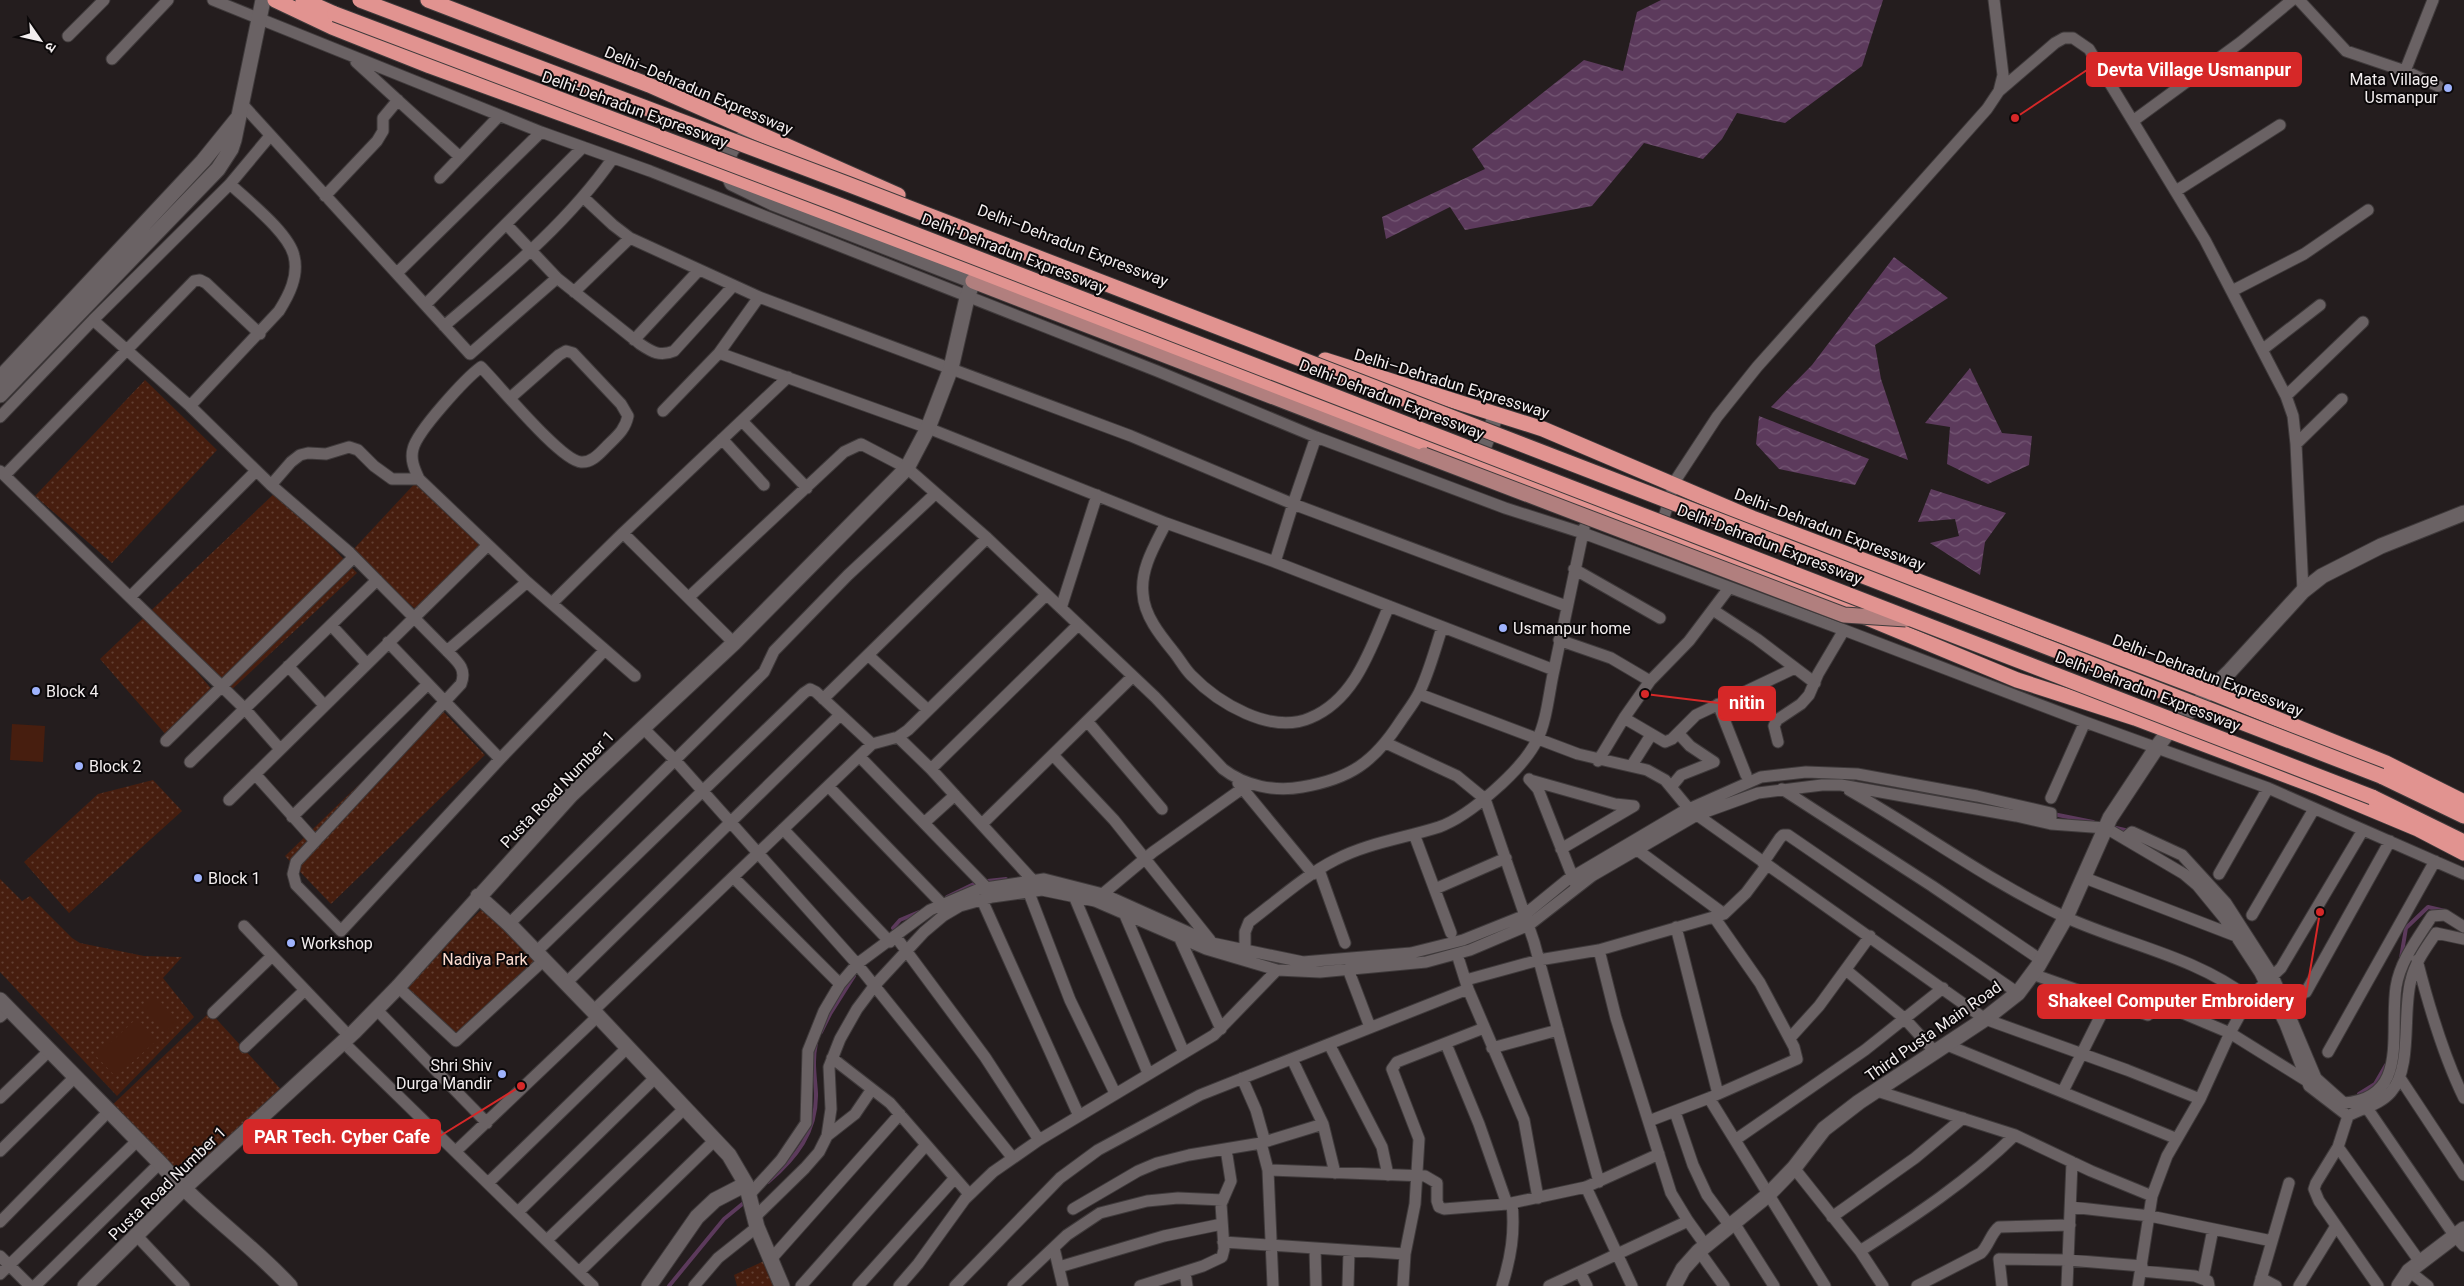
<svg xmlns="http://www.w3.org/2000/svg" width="2464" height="1286" viewBox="0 0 2464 1286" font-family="Roboto,'Noto Sans Devanagari',sans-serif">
	<defs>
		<pattern id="grass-dots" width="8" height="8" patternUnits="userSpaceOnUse" patternTransform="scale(1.25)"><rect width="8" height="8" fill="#471e0f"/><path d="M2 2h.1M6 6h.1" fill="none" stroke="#623f32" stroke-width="1.8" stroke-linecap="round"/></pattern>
		<pattern id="water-waves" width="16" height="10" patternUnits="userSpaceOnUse" patternTransform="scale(1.25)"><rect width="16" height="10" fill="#5c3a5c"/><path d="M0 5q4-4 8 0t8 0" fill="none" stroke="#745774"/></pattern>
	</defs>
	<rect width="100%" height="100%" fill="#241d1e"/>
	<path fill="url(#grass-dots)" d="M 145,380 L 217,450 L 112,563 L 35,496 Z
		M 419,479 L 488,545 L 419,612 L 350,553 Z
		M 278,490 L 357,573 L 228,693 L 154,621 L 214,692 L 167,736 L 100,659 Z
		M 439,707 L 485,755 L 331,904 L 285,856 Z
		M 153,780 L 182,811 L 69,913 L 24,862 L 98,794 Z
		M 0,879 L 22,901 L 30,896 L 72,938 L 80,943 L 144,956 L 182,957 L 163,978 L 194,1017 L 117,1096 L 0,972 Z
		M 486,905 L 543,961 L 451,1038 L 403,986 Z
		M 210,1012 L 286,1095 L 180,1188 L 107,1110 Z
		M 766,1260 L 776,1286 L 737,1286 L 734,1275 Z"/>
	<path fill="#471e0f" d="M 12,724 L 45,726 L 43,762 L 10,760 Z
		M 154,995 L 178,1020 L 165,1032 L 141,1007 Z
		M 137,1018 L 157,1040 L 116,1077 L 96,1056 Z"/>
	<path fill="url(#water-waves)" d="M 1661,0 L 1883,0 L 1862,66 L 1785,123 L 1737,113 L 1722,139 L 1703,159 L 1644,143 L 1592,206 L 1465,230 L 1450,207 L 1386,239 L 1382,217 L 1485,169 L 1472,149 L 1584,60 L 1623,71 L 1637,12 Z
		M 1894,257 L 1948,298 L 1875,345 L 1881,379 L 1908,460 L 1771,407 L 1812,365 Z
		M 1970,368 L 2002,433 L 2032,436 L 2029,465 L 1988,484 L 1947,464 L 1950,427 L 1925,423 Z
		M 1759,416 L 1869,459 L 1855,485 L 1779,469 L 1756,444 Z
		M 1931,489 L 2006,513 L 1985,542 L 1980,575 L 1930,543 L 1959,536 L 1955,519 L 1918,522 Z"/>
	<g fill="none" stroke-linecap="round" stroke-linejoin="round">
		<path stroke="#5c3a5c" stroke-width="4" d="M 2053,814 L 2093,822
			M 2112,827 L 2129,831
			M 947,897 L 978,882 L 1006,879
			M 893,928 L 900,920 L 919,912
			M 2401,958 L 2406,928 L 2428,907 L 2445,911
			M 821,1032 L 830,1014 L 854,976
			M 2359,1094 L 2375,1084 L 2386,1065
			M 768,1182 C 796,1158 817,1132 816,1093 C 815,1076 812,1061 816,1043
			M 669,1286 L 724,1219 L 746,1201"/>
		<g stroke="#3f3a3b" stroke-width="13">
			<path id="street" d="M 213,0 L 541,132 L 650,171 L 1157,371 L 1316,437 L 1505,508 L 1583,533 L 1844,630 L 2085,722 L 2268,788 L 2464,874
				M 2299,0 L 2346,51 L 2405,71 L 2438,86
				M 68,36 L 104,0
				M 112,59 L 168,0
				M 356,62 L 460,157
				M 2405,71 L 2433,0
				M 1999,91 L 2055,43 L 2064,38 L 2073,38 L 2089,49 L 2205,240 L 2286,396 L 2293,416 L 2296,444 L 2303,591
				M 243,105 L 470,354 L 557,278 L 640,344 C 652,352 660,357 674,351 L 733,286
				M 2133,121 L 2241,42 L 2292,0
				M 440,178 L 499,116
				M 2176,191 L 2280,125
				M 325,196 L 377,141 L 383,131 L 383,118 L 398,100
				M 583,197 L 613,225 L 630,238 L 759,297 L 1131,436 L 1293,504 L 1316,437
				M 506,224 L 583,147
				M 397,273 L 541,132
				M 2232,291 L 2304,254 L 2368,210
				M 574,292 L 630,238
				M 759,297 L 719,353 L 928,428 L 1166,523 L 1275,562 L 1554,670 C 1549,691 1547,721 1537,740 C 1523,769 1470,816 1439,827 C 1405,838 1367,843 1335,860 C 1307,874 1274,903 1249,922 L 1245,932 L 1245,956
				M 426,304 L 506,224 L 557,278
				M 93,320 L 230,184 L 270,136
				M 444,326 C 505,274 567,224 613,158
				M 634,340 L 699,270
				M 2262,350 L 2320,305
				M 2286,396 L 2363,322
				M 510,398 L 559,355 L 566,351 L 573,353 L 621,404 L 628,416 C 625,430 617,436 607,446 C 600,453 592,463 581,462 C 561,461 499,385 481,367 C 466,378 417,431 413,449 C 410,460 415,470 419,479 L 527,582 L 635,676
				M 190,406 L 279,311 C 289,295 299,276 294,256 C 289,233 248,201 230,184
				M 663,411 L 719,353
				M 0,417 L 93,320 L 190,406 L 271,485 L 350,553 L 447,651 L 527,582
				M 742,421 L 807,488
				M 722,439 L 764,485
				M 2296,444 L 2342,399
				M 0,471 L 245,709 L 280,749
				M 5,475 L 194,281 L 200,280 L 206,283 L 260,334
				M 271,485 L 291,462 L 300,455 L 308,453 L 326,454 L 349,447 L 358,450 L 374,466 L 392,479 L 419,479
				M 1166,523 C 1155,545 1140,569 1143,594 C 1144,615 1160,635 1173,651 C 1179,658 1184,668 1191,675 C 1218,703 1271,735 1310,718 C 1356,699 1371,647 1389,606
				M 1660,530 L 1675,481 L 1717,417 L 1757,367 L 1987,109 L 1999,91 L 2003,75 L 1994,0
				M 1275,562 L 1293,504 L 1566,606
				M 1574,569 L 1660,618
				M 130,597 L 256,471
				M 689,597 L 844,452 L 861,444 L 907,468 L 987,538 L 1155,697 L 1223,769 C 1245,786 1275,792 1302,787 C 1350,779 1374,762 1400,722 C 1406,713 1414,703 1419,693 C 1429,673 1435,649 1442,628
				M 552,603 L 623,533
				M 1061,608 L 1097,495
				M 1713,610 L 1757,639 L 1815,683
				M 331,625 L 366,663
				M 1559,640 L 1611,658 L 1650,681
				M 388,642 L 500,759
				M 734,643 L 623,533 L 788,377
				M 447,651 C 458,662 467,669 461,684 L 296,862 L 293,874 L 296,885 L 341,931 L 500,759 L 605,650
				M 868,655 L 928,710
				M 288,666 L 324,705
				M 1554,670 L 1584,528
				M 1419,694 L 1578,754 L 1647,770 L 1665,780 L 1689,809
				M 823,699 L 987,538
				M 1718,704 L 1746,775
				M 1624,718 L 1665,742 L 1672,739 L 1696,715 L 1795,668
				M 1087,721 L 1162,809
				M 642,727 L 675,760 L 857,964 L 1012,1157
				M 898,737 L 931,769 L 1037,885
				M 166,741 L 354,557
				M 1778,742 L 1774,726 L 1777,720 L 1801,704 L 1809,695 L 1818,674 L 1844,630
				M 1386,743 L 1457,776 L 1485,799 L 1534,942 L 1599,1182
				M 1053,755 L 1114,820 L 1210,940
				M 860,757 L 987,888
				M 1598,761 L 1624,718 L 1650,681 L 1689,641 L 1729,588
				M 190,762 L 377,580
				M 1632,765 L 1651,735
				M 931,769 L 1078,625
				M 255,774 L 315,841
				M 1529,779 L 1538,789 L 1575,883
				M 1530,780 L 1615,804 L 1634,806 L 1561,849
				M 1238,783 L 1313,874
				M 829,787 L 943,905
				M 1671,787 L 1681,775 L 1714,762 L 1690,746 L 1678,733
				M 1782,789 L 1932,886 L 2041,960
				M 1849,790 C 1921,831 1990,882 2065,917 C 2127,945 2194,956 2249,998
				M 2051,798 L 2085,722
				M 229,800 L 488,545
				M 1697,815 L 1985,1019 L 2127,1070 L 2200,1099
				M 292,817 L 428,684
				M 924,823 L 955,795
				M 982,824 L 1132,677
				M 783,829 L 890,942
				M 1414,834 L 1451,933
				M 2125,838 L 2132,832 L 2182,855 L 2226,903 L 2273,976 L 2316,1078 L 2344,1103 C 2410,1098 2389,1033 2396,987 C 2400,961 2418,938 2432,916 L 2445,915 L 2464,927
				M 1636,849 L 1724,914
				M 1763,863 L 1780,838 L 1783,835 L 1788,835 L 2018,993
				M 1319,870 L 1345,943
				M 2219,874 L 2268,788
				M 733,877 L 840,984
				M 2085,878 L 2236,936
				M 1435,889 L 1506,858
				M 1029,893 L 1070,1000 L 1115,1093
				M 1074,896 L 1148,1073
				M 1099,897 L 1153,852 L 1243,788
				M 982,900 L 1079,1116
				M 1125,915 L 1184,1053
				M 2252,915 L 2314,809
				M 509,924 L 764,672 L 774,651 L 848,575 L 935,494
				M 244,926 L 349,1036
				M 1676,927 L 1718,1094
				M 896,937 L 985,1057 L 1039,1140
				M 1180,939 L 1221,1029
				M 1599,950 L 1616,1018 L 1671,1193 L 1688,1221 L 1706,1246
				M 536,952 L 804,693 L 810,689 L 816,692 L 872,744
				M 1457,954 L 1468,989 L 1524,1120 L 1538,1198
				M 2417,960 C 2429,1007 2443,1055 2464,1098
				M 1348,969 L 1370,1027
				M 1846,970 L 1905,1019 L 1936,1053
				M 2032,974 L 2148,1015
				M 1466,980 L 1539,960 L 1599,950 L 1724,914 L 1746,893 L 1767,865
				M 565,984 L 840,715
				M 398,987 L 456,1041 L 543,961
				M 2306,992 L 2390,841
				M 2154,1001 L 2230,1033 L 2307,1081
				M 376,1009 L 487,1123
				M 593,1011 L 872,744 L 898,737 L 908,730 L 1046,595
				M 213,1013 L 272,956
				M 0,1017 L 9,1009
				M 1790,1038 L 1819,1006 L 1870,936
				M 343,1042 L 593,1286
				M 1329,1044 L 1382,1147 L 1388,1175
				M 1446,1044 L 1479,1124 L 1507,1204
				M 1947,1045 L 2175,1138
				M 245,1047 L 305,990
				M 1492,1048 L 1558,1030
				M 2328,1052 L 2435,861
				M 832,1058 L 890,1103 L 969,1194
				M 1292,1059 L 1323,1124 L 1335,1173
				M 1242,1078 L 1256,1110 L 1265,1142
				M 2400,1078 L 2464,1175
				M 1877,1091 L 2015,1135 L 2091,1171 L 2152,1196
				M 2063,1091 L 2108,1001
				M 0,1098 L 49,1051
				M 1709,1098 L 1825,1286
				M 2367,1108 L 2454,1235 L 2464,1246
				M 1675,1112 L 1693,1165 L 1707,1195 L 1730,1226
				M 2348,1116 L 2338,1147 L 2316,1183 L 2314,1189 L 2319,1201 L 2378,1286
				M 1649,1121 L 1709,1098 L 1797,1059 L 1794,1047 L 1760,983 L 1714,917
				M 827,1136 L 855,1114 L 872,1089
				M 1735,1140 L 1865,1050 L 1943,988
				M 1261,1143 L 1268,1170 L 1273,1286
				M 2338,1147 L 2420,1262
				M 0,1151 L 75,1077
				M 456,1151 L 598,1016
				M 1794,1168 L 1860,1251 L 1883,1286
				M 1268,1170 L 1425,1176 L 1437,1183 L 1437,1201 L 1439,1207 L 1444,1209 L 1507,1204 L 1586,1187 L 1659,1154
				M 488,1183 L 628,1047
				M 1586,1187 L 1632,1286
				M 749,1195 L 781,1160 L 806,1123 L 808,1051 L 824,1011 L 840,984 L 857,964 L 930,910 L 979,889 L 1044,879 L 1103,894 L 1212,943 L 1303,962 L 1411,953 L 1463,940 L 1523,916 L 1567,880 L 1682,812 L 1761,777 L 1806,772 L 1857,774 L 1977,796 L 2051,813 L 2051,824
				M 2071,1207 L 2150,1216 L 2272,1241
				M 1073,1209 L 1138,1171 L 1157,1163 L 1189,1155 L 1261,1143 L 1323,1124
				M 518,1212 L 656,1077
				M 755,1217 L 805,1168 L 819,1152 L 827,1136 L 831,1109 L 829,1067 L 840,1039 L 857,1009 L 875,985 L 924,932 L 943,916 L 960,906 L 992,897 L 1042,890 L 1095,901 L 1206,949 L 1277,970 L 1320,972 L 1426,962 L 1470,950 L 1529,925 L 1592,876 L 1697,815 L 1758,793 L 1822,785 L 1841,785 L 2016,816 L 2051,824 L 2106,828 L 2184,874 L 2197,885 L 2224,918 L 2260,973 L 2285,1024 L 2309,1086 L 2348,1116 C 2362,1108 2380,1105 2391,1092 C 2413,1067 2402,1011 2411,980 C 2415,962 2426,948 2436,933 L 2464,939
				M 1832,1217 L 1915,1158 L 1963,1118
				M 0,1222 L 108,1112
				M 1734,1223 L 1774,1286
				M 137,1236 L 184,1286
				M 547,1240 L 685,1108
				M 1223,1242 L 1405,1254
				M 1054,1248 L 1063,1286
				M 1315,1248 L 1316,1286
				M 1699,1251 L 1724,1286
				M 1860,1251 C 1915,1216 1968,1181 2015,1135
				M 0,1256 L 30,1286
				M 772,1258 L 900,1114
				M 1059,1267 L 1164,1236 L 1222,1224
				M 2141,1271 L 2195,1276 L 2208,1281 L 2209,1286
				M 2409,1271 L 2428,1286
				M 579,1272 L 716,1139
				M 1185,1272 L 1187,1286
				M 1580,1272 L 1587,1286
				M 0,1274 L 137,1141
				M 2261,1278 L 2276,1286
				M 2203,1279 L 2213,1229
				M 35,1286 L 160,1163
				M 694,1286 L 718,1258 L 757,1227
				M 801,1286 L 926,1145
				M 858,1286 L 954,1179
				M 899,1286 L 918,1264 L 965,1199 L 993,1172 L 1039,1140 L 1214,1035 L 1277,970
				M 955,1286 L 1060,1178 L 1098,1150 L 1200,1095 L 1468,989
				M 1013,1286 L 1067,1235 L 1100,1213 L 1147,1201 L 1178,1198 L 1223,1200
				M 1140,1286 L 1203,1266 L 1222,1257 L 1224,1249 L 1221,1204 L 1231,1181 L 1226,1149
				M 1348,1286 L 1349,1251
				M 1403,1286 L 1405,1254 L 1415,1204 L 1419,1139 L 1392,1069 L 1397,1062 L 1484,1028
				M 1502,1286 C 1511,1257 1515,1233 1512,1203
				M 1549,1286 L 1688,1221
				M 1917,1286 L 1981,1253 C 1989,1245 1991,1233 1999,1227 L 2070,1225
				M 2002,1286 L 1999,1259 L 2068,1260 L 2142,1266
				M 2067,1286 L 2072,1162
				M 2138,1286 L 2152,1196 L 2167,1156 L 2200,1099 L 2230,1033 L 2249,998 L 2281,968 L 2363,830
				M 2259,1286 L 2289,1183
				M 2299,1286 L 2336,1226"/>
		</g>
		<g stroke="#3f3a3b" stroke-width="17">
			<path id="secondary" d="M 758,134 C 732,137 720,160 732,183 L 773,203 L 973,281
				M 0,378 L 203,161 L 237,119
				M 0,395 L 218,169 L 231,149 L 234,140 L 263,0
				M 1477,464 L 1496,415
				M 478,896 L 509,924 L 598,1016 L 729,1155 L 746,1184 L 757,1227 L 782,1286
				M 0,1000 L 160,1163 C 200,1209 249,1242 290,1286
				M 85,1286 L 183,1189 L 354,1032 L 398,987 L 571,795 L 734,643 L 907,468 L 928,428 L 951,368 L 967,298 L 977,270
				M 649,1286 L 697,1217 L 715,1200 L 746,1184
				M 1674,1286 L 1683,1269 L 1699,1251 L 1768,1195 L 1794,1168 L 1824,1129 L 1859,1102 L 1985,1019 L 2018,993 L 2038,966 L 2066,917 L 2110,818 L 2157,747 L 2169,731 L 2230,671 L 2303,591 L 2322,576 L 2381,546 L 2464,513
				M 2399,1286 L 2409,1271 L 2464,1229"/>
		</g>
		<g stroke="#3f3a3b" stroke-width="17">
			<path id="primary" d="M 973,281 L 1424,455"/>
		</g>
		<g stroke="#3f3a3b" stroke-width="17">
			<path id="highway" d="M 275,0 L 332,27 L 430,66 L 634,140 L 977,270 L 1754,571 L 2017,680 L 2135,718 L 2320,788 L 2418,829 L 2464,853
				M 303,0 L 335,14
				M 428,0 L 649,85 L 898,195
				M 1325,360 L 1543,429 L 1752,518 L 2208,691 L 2386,763 L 2464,802
				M 2381,776 L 2464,816
				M 2372,797 L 2464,842"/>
		</g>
		<use href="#street" stroke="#6a6264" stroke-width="11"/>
		<use href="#secondary" stroke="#6a6264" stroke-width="15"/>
		<use href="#primary" stroke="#b17f7e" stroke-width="15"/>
		<use href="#highway" stroke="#e19390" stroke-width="15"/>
		<g stroke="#3f3a3b" stroke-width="17" stroke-linecap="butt">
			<path id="primary-bridge" d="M 1424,455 L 1844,615 L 1906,619"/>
		</g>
		<g stroke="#3f3a3b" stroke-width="17" stroke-linecap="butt">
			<path id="highway-bridge" d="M 360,0 L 850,185 L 2381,776
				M 335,14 L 842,206 L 2372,797"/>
		</g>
		<use href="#primary-bridge" stroke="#b17f7e" stroke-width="15"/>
		<use href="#highway-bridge" stroke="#e19390" stroke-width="15"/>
	</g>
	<g fill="#9fb3fd" stroke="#0b0809" stroke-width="2">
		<circle cx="2448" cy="88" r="5"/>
		<circle cx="1503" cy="628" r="5"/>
		<circle cx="36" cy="691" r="5"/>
		<circle cx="79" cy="766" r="5"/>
		<circle cx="198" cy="878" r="5"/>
		<circle cx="291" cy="943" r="5"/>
		<circle cx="502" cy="1074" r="5"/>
	</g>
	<g text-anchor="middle" stroke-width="4" stroke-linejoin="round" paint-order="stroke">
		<g font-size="16" fill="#f2edee" stroke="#0b0809" text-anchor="start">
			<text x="2438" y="85" text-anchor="end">Mata Village<tspan x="2438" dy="18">Usmanpur</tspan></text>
			<text x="1513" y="634">Usmanpur home</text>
			<text x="46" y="697">Block 4</text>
			<text x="89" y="772">Block 2</text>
			<text x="208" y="884">Block 1</text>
			<text x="301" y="949">Workshop</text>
			<text x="492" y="1071" text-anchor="end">Shri Shiv<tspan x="492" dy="18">Durga Mandir</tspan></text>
		</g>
		<g font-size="16" fill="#f2edee" stroke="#0b0809">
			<text transform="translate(699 90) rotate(23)" y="6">Delhi–Dehradun Expressway</text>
			<text transform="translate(635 109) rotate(20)" y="6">Delhi-Dehradun Expressway</text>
			<text transform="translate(1073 245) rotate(21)" y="6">Delhi–Dehradun Expressway</text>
			<text transform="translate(1014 253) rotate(21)" y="6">Delhi-Dehradun Expressway</text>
			<text transform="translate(1452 383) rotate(17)" y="6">Delhi–Dehradun Expressway</text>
			<text transform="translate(1392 399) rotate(21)" y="6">Delhi-Dehradun Expressway</text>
			<text transform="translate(1830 529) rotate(21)" y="6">Delhi–Dehradun Expressway</text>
			<text transform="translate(1770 544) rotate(21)" y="6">Delhi-Dehradun Expressway</text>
			<text transform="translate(2208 675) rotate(21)" y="6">Delhi–Dehradun Expressway</text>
			<text transform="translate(2148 691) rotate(21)" y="6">Delhi-Dehradun Expressway</text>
			<text transform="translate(557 789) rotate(-46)" y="6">Pusta Road Number 1</text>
			<text transform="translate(1933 1031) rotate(-35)" y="6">Third Pusta Main Road</text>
			<text transform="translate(167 1183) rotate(-44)" y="6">Pusta Road Number 1</text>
		</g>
		<g font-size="16" fill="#fbdace" stroke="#0b0809">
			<text x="485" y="965">Nadiya Park</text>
		</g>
	</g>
	<path fill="none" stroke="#d62828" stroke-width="2" d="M2015 118L2087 70M1645 694L1719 703M2320 912L2305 1001M521 1086L440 1136"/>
	<g fill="#d62828" stroke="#0b0809" stroke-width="2">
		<circle cx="2015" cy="118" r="5"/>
		<circle cx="1645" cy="694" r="5"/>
		<circle cx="2320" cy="912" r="5"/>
		<circle cx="521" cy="1086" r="5"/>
	</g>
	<g fill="#d62828" stroke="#d62828" stroke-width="2">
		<rect x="2087" y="53" width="214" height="33" rx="5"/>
		<rect x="1719" y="687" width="56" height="33" rx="5"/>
		<rect x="2038" y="985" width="267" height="33" rx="5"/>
		<rect x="244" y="1120" width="196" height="33" rx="5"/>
	</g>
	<g font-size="18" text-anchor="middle" font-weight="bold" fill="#fff">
		<text x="2194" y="76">Devta Village Usmanpur</text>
		<text x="1747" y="709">nitin</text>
		<text x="2171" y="1007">Shakeel Computer Embroidery</text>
		<text x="342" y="1143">PAR Tech. Cyber Cafe</text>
	</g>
	<g transform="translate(40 40) rotate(124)" stroke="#0b0809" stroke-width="4" paint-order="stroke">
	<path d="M0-4L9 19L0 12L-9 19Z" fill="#f2edee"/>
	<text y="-8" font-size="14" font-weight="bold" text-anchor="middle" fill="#f2edee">उ</text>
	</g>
</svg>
